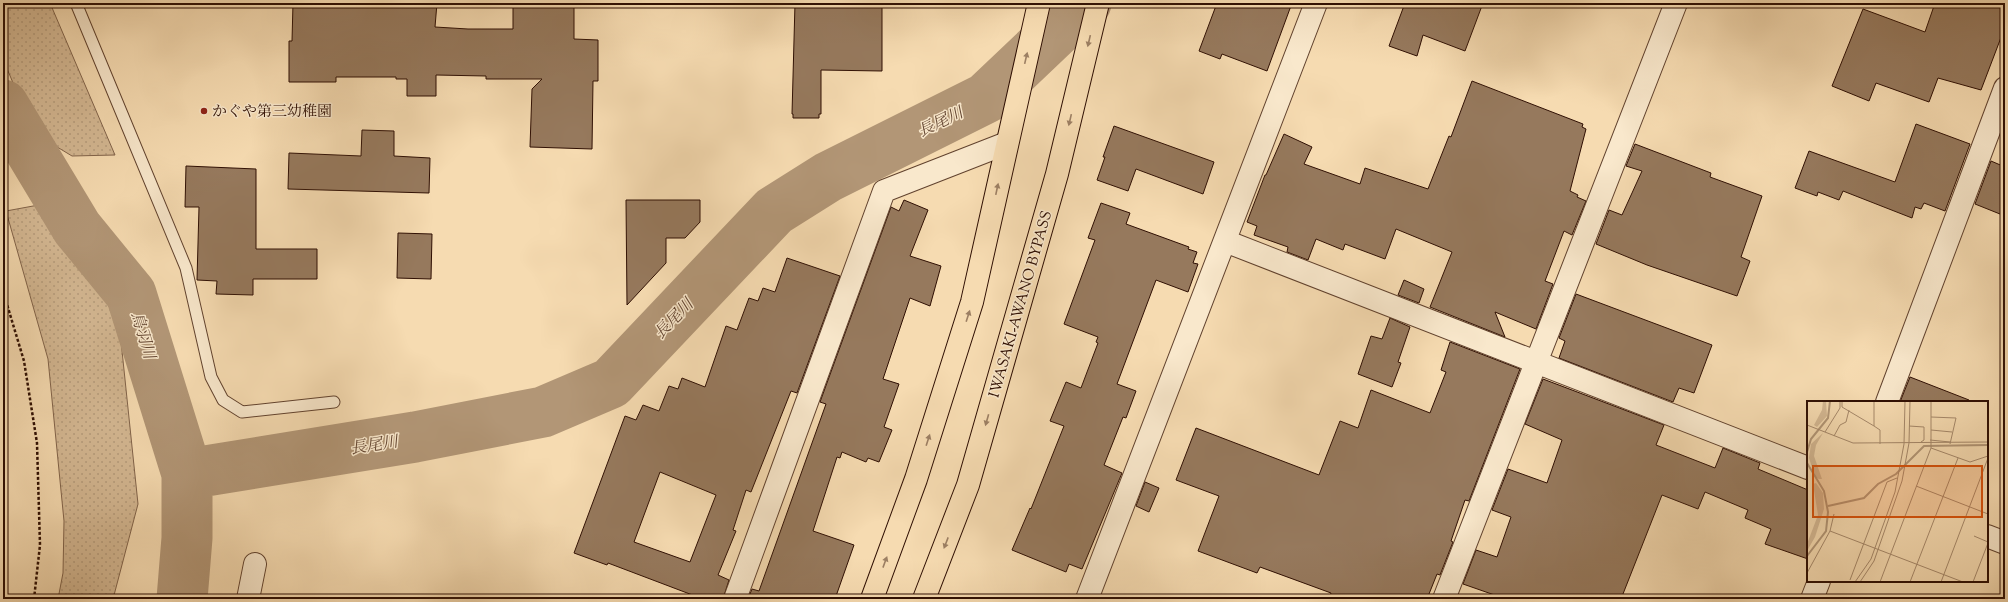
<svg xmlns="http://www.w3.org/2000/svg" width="2008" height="602" viewBox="0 0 2008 602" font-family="'Sorts Mill Goudy','Noto Serif JP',serif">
	<defs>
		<pattern id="grass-dots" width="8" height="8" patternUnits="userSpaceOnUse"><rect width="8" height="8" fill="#d4b893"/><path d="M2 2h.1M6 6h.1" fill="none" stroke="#b69d7d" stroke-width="1.8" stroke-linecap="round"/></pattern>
	</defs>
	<rect width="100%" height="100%" fill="#f6dbb1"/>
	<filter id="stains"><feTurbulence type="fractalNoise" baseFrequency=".005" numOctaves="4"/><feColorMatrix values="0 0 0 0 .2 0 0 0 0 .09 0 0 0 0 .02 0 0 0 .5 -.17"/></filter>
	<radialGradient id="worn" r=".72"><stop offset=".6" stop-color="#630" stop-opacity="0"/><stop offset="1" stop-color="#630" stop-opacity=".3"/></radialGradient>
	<path fill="url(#grass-dots)" stroke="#82644b" d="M 3,3 L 50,3 L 115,155 L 72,156 L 34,133 L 3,59 Z
		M 44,204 L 119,322 L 138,504 L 113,599 L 58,599 L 63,573 L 64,521 L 48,359 L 6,211 Z"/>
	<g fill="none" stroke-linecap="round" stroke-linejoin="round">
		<path stroke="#b29676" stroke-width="51" d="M 3,105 L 77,228 L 131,294 L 187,474 L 187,538 L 182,599
			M 187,474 L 415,437 L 543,412 L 611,383 L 774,211 L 828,177 L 986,98 L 1086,3"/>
	</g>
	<path fill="#96795d" stroke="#2f0f03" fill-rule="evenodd" d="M 293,3 L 437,3 L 435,27 L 468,29 L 513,29 L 513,3 L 574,3 L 574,39 L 598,40 L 598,81 L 593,81 L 592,149 L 530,147 L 532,89 L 542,79 L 486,79 L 486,76 L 436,75 L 436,96 L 407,96 L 407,79 L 396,79 L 396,77 L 336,77 L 336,82 L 289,82 L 289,41 L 292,41 Z
		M 795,3 L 882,3 L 882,71 L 821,70 L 821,114 L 819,114 L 819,118 L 793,118 L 793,114 L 792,114 Z
		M 1217,3 L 1292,3 L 1267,71 L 1222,54 L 1220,59 L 1199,51 Z
		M 1405,3 L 1483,3 L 1465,51 L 1423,35 L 1417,56 L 1389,46 Z
		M 1935,3 L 2005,3 L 2005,27 L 1981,90 L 1938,78 L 1929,102 L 1876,83 L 1869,101 L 1832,86 L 1863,9 L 1925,32 Z
		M 1472,81 L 1583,124 L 1582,127 L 1586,129 L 1570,191 L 1578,195 L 1577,197 L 1586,201 L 1572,235 L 1564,231 L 1545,281 L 1553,284 L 1536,329 L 1495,312 L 1505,337 L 1430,307 L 1452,252 L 1396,229 L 1385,259 L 1345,244 L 1343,250 L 1316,239 L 1308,260 L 1287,252 L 1288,247 L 1254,235 L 1257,226 L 1247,222 L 1265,175 L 1266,175 L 1284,134 L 1312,147 L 1304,164 L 1360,184 L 1365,168 L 1428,189 L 1449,136 L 1451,137 Z
		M 1916,124 L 1970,144 L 1945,211 L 1924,203 L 1921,209 L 1915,207 L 1912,218 L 1843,191 L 1839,200 L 1818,192 L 1817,196 L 1795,188 L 1809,151 L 1895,182 Z
		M 1114,126 L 1214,162 L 1203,194 L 1136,169 L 1128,191 L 1097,180 L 1105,157 L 1103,157 Z
		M 362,130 L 394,131 L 394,156 L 430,158 L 429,193 L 288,189 L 289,153 L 361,156 Z
		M 1635,144 L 1711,173 L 1710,177 L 1762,196 L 1741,257 L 1750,261 L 1737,296 L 1647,265 L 1596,244 L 1609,210 L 1622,215 L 1642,171 L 1626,166 Z
		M 1991,161 L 2005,167 L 2005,216 L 1975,204 Z
		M 186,166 L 256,169 L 256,249 L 317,249 L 317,279 L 253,279 L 253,295 L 216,294 L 217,281 L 197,280 L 199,207 L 185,207 Z
		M 626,200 L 700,200 L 700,222 L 685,238 L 666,238 L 666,263 L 627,305 Z
		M 904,200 L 928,210 L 910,256 L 941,266 L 930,306 L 910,298 L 883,379 L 899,384 L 884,427 L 892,430 L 879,462 L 868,458 L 866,462 L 842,452 L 840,458 L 837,457 L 813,531 L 854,545 L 835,599 L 748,599 L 752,589 L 759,591 L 826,404 L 820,402 L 891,207 L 899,211 Z
		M 1101,203 L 1130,213 L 1126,224 L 1189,247 L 1188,249 L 1197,252 L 1193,263 L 1198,264 L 1188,292 L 1156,280 L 1117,384 L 1136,391 L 1126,418 L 1123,417 L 1104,465 L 1122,473 L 1082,569 L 1069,564 L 1066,572 L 1012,550 L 1030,508 L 1031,509 L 1064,426 L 1050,421 L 1066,382 L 1081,388 L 1098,343 L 1096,342 L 1098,337 L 1064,324 L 1095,240 L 1088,238 Z
		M 398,233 L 432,234 L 431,279 L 397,278 Z
		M 787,258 L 840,276 L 797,393 L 791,391 L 751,492 L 746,490 L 733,530 L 736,531 L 718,575 L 729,580 L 723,599 L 703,599 L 608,563 L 607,565 L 574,553 L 625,416 L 636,420 L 643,405 L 659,411 L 669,386 L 678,389 L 682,378 L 705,387 L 726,326 L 737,330 L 749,298 L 758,301 L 763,288 L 775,292 ZM 660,472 L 716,495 L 690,562 L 634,542 Z
		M 1404,280 L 1424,289 L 1419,303 L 1398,295 Z
		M 1576,294 L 1712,345 L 1694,393 L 1679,388 L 1673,402 L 1559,358 L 1565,341 L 1559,338 Z
		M 1390,318 L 1410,327 L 1398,362 L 1401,363 L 1392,387 L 1358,374 L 1371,336 L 1382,339 Z
		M 1450,342 L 1520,369 L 1469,501 L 1465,500 L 1451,541 L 1453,542 L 1440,575 L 1437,574 L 1427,599 L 1329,599 L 1331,593 L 1260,567 L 1257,573 L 1198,551 L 1219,496 L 1176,480 L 1196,428 L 1319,475 L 1340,421 L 1358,428 L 1371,390 L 1430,413 L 1446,372 L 1441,370 Z
		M 1910,377 L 1969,400 L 1968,402 L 1900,402 Z
		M 1543,379 L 1664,425 L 1656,445 L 1715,468 L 1723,448 L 1760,463 L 1758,469 L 1808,490 L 1808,559 L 1765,544 L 1771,529 L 1745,518 L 1748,510 L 1705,492 L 1698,509 L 1662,495 L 1621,599 L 1506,599 L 1463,584 L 1476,550 L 1497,557 L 1511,517 L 1492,510 L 1508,469 L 1547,483 L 1562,440 L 1525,424 Z
		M 1145,482 L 1159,488 L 1149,512 L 1136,506 Z"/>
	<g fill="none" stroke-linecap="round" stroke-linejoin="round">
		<g stroke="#61422e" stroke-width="13">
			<path id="lane" d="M 76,3 L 186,268 L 211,377 L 223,400 L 242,412 L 334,402"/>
		</g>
		<g stroke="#61422e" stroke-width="24">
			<path id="street" d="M 1225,241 L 1808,468
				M 1887,402 L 2005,88
				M 1987,536 L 2005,543
				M 248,599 L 255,564
				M 735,599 L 884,191 L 1007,143
				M 1087,599 L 1316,3
				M 1444,599 L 1676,3
				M 1812,599 L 1819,581"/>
		</g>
		<g stroke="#2f0f03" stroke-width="24">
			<path id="highway" d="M 872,599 L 916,479 L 972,302 L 1039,3
				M 924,599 L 968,485 L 1057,174 L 1098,3"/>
		</g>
		<path stroke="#2f0f03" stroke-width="2.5" stroke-dasharray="3 2" stroke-linecap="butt" d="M 3,291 L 24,361 L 37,443 L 40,545 L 34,599"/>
		<use href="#lane" stroke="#f9e8cc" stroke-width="11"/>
		<use href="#street" stroke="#f9e8cc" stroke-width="22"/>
		<use href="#highway" stroke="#f6dbb1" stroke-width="22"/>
	</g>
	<defs><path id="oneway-solid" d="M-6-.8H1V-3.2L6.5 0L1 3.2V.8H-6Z"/></defs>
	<g fill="#9c7f63">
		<use href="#oneway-solid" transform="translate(1089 41) rotate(103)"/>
		<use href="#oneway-solid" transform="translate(1026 58) rotate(-77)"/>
		<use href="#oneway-solid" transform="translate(1070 120) rotate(103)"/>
		<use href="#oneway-solid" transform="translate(997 189) rotate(-78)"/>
		<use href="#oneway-solid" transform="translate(968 316) rotate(-72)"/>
		<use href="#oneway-solid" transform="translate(987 420) rotate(106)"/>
		<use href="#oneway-solid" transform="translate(928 440) rotate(-72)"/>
		<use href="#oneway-solid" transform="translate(946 543) rotate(111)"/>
		<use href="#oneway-solid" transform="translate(885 562) rotate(-70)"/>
	</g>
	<circle fill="#8f2418" stroke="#f9e8cc" stroke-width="1.5" cx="204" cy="111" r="4"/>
	<g text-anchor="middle" stroke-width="3" stroke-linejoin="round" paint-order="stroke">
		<g font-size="15" fill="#2f0f03" stroke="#f9e8cc" text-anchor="start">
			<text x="212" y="116">かぐや第三幼稚園</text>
		</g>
		<g font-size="15" fill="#2f0f03" stroke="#f9e8cc">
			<text transform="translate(1020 304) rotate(-74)" y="5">IWASAKI-AWANO BYPASS</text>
		</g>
		<g font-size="16" font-style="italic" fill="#634531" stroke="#f9e8cc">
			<text transform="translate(940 121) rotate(-26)" y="6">長尾川</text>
			<text transform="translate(673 318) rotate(-46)" y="6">長尾川</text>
			<text transform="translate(144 335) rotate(73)" y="6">鳥羽川</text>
			<text transform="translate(374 444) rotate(-9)" y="6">長尾川</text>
		</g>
	</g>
	<g transform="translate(1807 401)">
		<rect width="181" height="181" fill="#f6dbb1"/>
		<path d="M 16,0 L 19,0 L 20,15 L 10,26 L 7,24 L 15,9 ZM 16,32 L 9,44 L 7,55 L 15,78 L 12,78 L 8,76 L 2,57 L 4,43 ZM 9,82 L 16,92 L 17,108 L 8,136 L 0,150 L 0,143 L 11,114 L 6,83 Z" fill="#d4b893"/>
		<path fill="none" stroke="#b29676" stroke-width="2" d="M 0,51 L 4,38 L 21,17 L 23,0M 0,62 L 17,90 L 21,111 L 19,130 L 0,155M 21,105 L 57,97 L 71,83 L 89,73 L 117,45 L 181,44"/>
		<path fill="none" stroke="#a6896b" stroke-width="1" d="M 35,0 L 35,6 L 67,25M 67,0 L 67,25 L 73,29 L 73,43M 124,16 L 149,17 L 143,43M 0,24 L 46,42 L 181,41M 102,25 L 117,26 L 117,39 L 114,41M 124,29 L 145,31M 18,31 L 33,7 L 33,0M 27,35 L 33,24 L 39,21 L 42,9M 123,39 L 143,41M 124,47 L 163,61 L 181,55M 109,85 L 181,113M 23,130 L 156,181M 167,135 L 181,141M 0,172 L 23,130 L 27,113M 43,179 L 80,81 L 90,77M 48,181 L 64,158 L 88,91 L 97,43 L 98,0M 53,181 L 67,160 L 95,80 L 102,42 L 103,0M 73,181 L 124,47 L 124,0M 103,181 L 151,57M 134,181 L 181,57M 166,181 L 181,142"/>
		<path fill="#d6520b" fill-opacity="0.15" stroke="#d6520b" stroke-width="2" d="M 6,65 L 175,65 L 175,116 L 6,116 Z"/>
		<rect width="181" height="181" fill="none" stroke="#2f0f03" stroke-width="2"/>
	</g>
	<rect width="2008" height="602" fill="none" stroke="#f6dbb1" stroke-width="16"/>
	<rect x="4" y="4" width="2000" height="594" fill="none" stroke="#2f0f03" stroke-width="2"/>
	<rect x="8" y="8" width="1992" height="586" fill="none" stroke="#2f0f03"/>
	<rect width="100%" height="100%" filter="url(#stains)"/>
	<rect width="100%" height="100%" fill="url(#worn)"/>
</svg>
